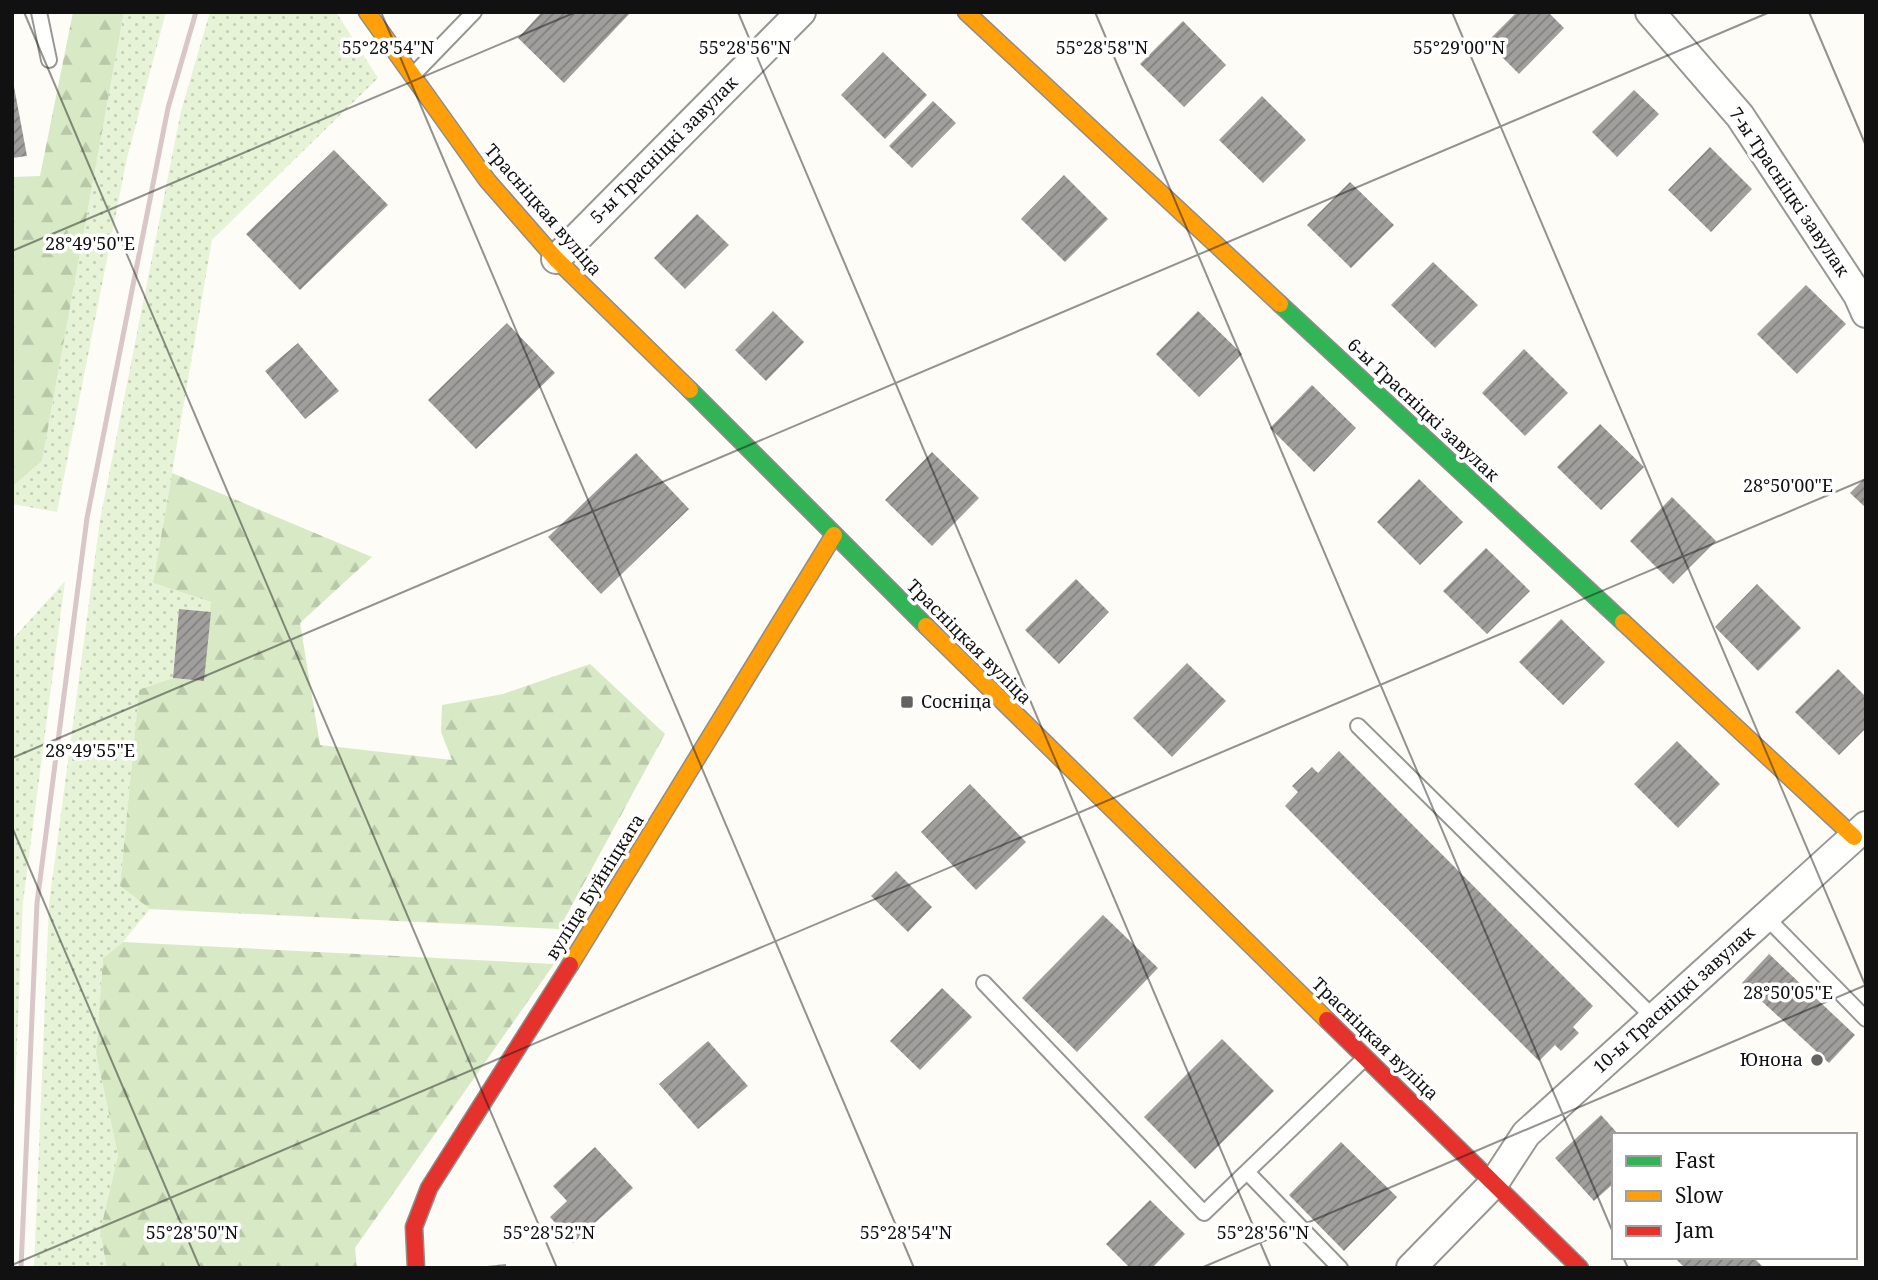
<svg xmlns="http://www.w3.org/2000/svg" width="1878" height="1280" viewBox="0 0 1878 1280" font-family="'Noto Serif',serif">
	<defs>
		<pattern id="grass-dots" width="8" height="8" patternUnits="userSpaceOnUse" patternTransform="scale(1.75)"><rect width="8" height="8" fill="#e7f3d7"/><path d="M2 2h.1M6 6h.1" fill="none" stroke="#c5cfb8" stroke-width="1.8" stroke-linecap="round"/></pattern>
		<pattern id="forest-firs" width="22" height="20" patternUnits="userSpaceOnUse" patternTransform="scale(1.75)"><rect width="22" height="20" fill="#d8eac5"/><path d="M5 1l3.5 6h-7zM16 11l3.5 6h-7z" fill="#b8c8a8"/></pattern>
		<pattern id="building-hatch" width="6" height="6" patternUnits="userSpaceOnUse" patternTransform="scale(1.75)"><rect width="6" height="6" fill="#a19f9c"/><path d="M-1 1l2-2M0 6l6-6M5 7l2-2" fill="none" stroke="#82807e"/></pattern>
	</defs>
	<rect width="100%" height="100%" fill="#fdfcf7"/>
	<path fill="url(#grass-dots)" d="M 124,12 L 166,12 L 127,158 L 57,512 L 12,504 L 12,487 L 42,461 Z
		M 210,12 L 336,12 L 378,78 L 212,240 L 153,583 L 211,602 L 211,612 L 179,609 L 173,678 L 139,691 L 120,886 L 150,909 L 123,942 L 103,958 L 96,1054 L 118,1155 L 100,1232 L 107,1268 L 34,1268 L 49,904 L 100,520 L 181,111 Z
		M 65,581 L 23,902 L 12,1158 L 12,640 Z"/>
	<path fill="url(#forest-firs)" d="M 73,12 L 124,12 L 42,461 L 12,487 L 12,177 L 40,176 Z
		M 172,473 L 372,557 L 300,623 L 320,745 L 452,760 L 441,732 L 442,705 L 503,694 L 590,664 L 665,734 L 559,929 L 150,909 L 120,886 L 139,690 L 173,678 L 204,681 L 211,602 L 153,583 Z
		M 123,942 L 554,964 L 355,1248 L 357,1268 L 107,1268 L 100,1232 L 118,1155 L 96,1054 L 103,958 Z"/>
	<path fill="url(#building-hatch)" d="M 542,12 L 631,12 L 564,83 L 518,38 Z
		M 1517,12 L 1548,12 L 1564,28 L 1519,74 L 1487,42 Z
		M 1183,21 L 1226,65 L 1184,107 L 1140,64 Z
		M 883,52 L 927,95 L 885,139 L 841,95 Z
		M 12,76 L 27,156 L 12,158 Z
		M 1634,90 L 1659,114 L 1617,157 L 1592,132 Z
		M 1262,96 L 1306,140 L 1263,183 L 1219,140 Z
		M 933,101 L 956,123 L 912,168 L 889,146 Z
		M 1710,147 L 1752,189 L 1711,232 L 1668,190 Z
		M 334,150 L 388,205 L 300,290 L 246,234 Z
		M 1064,175 L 1108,219 L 1065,262 L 1021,219 Z
		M 1350,182 L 1394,225 L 1351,268 L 1307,225 Z
		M 697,214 L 729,245 L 685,289 L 654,258 Z
		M 1433,262 L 1478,305 L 1435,348 L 1391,305 Z
		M 1806,285 L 1846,324 L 1797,374 L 1757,334 Z
		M 773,311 L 804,342 L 766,381 L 735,350 Z
		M 1198,311 L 1242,354 L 1199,397 L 1156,354 Z
		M 507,323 L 555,373 L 476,449 L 428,400 Z
		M 298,343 L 339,391 L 305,419 L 265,371 Z
		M 1524,349 L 1568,393 L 1525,436 L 1482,393 Z
		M 1312,385 L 1356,428 L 1314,472 L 1270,428 Z
		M 1600,424 L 1644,467 L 1601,510 L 1557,467 Z
		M 932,452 L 979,498 L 932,546 L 885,500 Z
		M 636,453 L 689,509 L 601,594 L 548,537 Z
		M 1866,477 L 1866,508 L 1850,493 Z
		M 1419,479 L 1463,522 L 1420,565 L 1377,522 Z
		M 1672,497 L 1716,541 L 1673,584 L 1630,541 Z
		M 1486,548 L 1530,591 L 1487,634 L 1443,591 Z
		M 1076,579 L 1109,612 L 1059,664 L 1025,630 Z
		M 1757,584 L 1801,628 L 1758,671 L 1715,627 Z
		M 179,609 L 211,612 L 204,681 L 173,678 Z
		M 1561,619 L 1605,662 L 1563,705 L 1519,662 Z
		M 1187,663 L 1226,701 L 1172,757 L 1133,718 Z
		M 1838,669 L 1866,697 L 1866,728 L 1839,755 L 1795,712 Z
		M 1677,741 L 1720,784 L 1678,828 L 1634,784 Z
		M 1339,751 L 1593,1006 L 1573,1027 L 1579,1033 L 1561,1051 L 1555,1045 L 1539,1061 L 1285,806 L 1298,792 L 1292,786 L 1312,767 L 1318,773 Z
		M 970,784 L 1026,842 L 976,890 L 921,832 Z
		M 896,871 L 932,907 L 908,932 L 871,896 Z
		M 1103,915 L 1158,968 L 1077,1052 L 1022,998 Z
		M 1769,954 L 1855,1035 L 1829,1063 L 1742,983 Z
		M 942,988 L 972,1017 L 920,1070 L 890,1041 Z
		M 1222,1039 L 1274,1091 L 1195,1169 L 1144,1117 Z
		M 708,1041 L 748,1086 L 698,1129 L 659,1084 Z
		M 1601,1115 L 1619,1135 L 1614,1135 L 1614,1183 L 1594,1201 L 1555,1158 Z
		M 1341,1142 L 1397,1197 L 1344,1251 L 1289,1195 Z
		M 595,1147 L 633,1188 L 573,1243 L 550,1217 L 567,1201 L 553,1186 Z
		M 1150,1200 L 1185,1234 L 1152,1268 L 1130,1268 L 1106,1244 Z
		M 1674,1257 L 1753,1257 L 1764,1268 L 1685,1268 Z
		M 506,1264 L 506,1268 L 488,1268 L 487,1266 Z"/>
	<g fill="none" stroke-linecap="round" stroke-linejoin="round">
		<g stroke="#979795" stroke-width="18">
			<path id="lane" d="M 39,12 L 49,60
				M 413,75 L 474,12
				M 1358,726 L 1655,1019
				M 1765,916 L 1866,1019
				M 984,983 L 1204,1213 L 1365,1058
				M 1247,1172 L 1340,1268"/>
		</g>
		<g stroke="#979795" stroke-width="32">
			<path id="street" d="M 1650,12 L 1740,116 L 1858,295 L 1866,313
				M 556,259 L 801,12
				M 1411,1268 L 1494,1183 L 1526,1134 L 1866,826"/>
		</g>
		<g stroke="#8e8d8b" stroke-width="19">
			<path id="fast" d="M 1280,304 L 1623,622
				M 690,390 L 926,626"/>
		</g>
		<g stroke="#8e8d8b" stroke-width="19">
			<path id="slow" d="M 367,12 L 487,180 L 556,259 L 690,390
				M 966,12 L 1280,304
				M 1623,622 L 1854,837
				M 926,626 L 1327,1020
				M 570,965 L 834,535"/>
		</g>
		<g stroke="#8e8d8b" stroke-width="19">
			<path id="jam" d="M 1327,1020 L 1580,1268
				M 416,1268 L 414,1227 L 429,1188 L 570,965"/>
		</g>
		<use href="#lane" stroke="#fffffe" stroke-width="14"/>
		<use href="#street" stroke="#fffffe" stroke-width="28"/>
		<use href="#fast" stroke="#30b455" stroke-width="16"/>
		<use href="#slow" stroke="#ff9f0a" stroke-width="16"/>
		<use href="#jam" stroke="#e5322d" stroke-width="16"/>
		<path stroke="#d9c6c7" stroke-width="5" d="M 21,1268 L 37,903 L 87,518 L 168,108 L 196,12"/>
	</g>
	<path fill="none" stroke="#111" stroke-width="2" stroke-opacity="0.45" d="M 24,12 L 557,1268M 381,12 L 914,1268M 738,12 L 1271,1268M 1095,12 L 1614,1235M 1452,12 L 1866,987M 1809,12 L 1866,146M 12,251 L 576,12M 12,758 L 1770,12M 12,827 L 200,1268M 1623,1257 L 1628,1268M 12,1265 L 1866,479M 1201,1268 L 1866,985"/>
	<g fill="#646362" stroke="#fff" stroke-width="2.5">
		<rect x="900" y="695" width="14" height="14" rx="3.5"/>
		<circle cx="1817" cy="1060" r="7"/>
	</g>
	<g text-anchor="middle" stroke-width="7" stroke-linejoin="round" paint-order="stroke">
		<g font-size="18" fill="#111" stroke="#fff">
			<text transform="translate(664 150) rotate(-45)" y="6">5-ы Трасніцкі завулак</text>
			<text transform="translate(1789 192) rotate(56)" y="6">7-ы Трасніцкі завулак</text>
			<text transform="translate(543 210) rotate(49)" y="6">Трасніцкая вуліца</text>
			<text transform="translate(1423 410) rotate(43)" y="6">6-ы Трасніцкі завулак</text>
			<text transform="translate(969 642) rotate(45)" y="6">Трасніцкая вуліца</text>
			<text transform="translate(595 887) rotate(-58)" y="6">вуліца Буйніцкага</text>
			<text transform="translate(1674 1000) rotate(-42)" y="6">10-ы Трасніцкі завулак</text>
			<text transform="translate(1375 1039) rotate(44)" y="6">Трасніцкая вуліца</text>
		</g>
		<g font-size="18" fill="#111" stroke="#fff" text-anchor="start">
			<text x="921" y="708">Сосніца</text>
			<text x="1803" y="1066" text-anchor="end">Юнона</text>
		</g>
	</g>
	<g font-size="18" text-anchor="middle" fill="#111" stroke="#fff" stroke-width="7" stroke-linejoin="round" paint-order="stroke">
		<text x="388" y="54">55°28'54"N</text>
		<text x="745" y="54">55°28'56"N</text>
		<text x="1102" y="54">55°28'58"N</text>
		<text x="1459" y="54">55°29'00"N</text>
		<text x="90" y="250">28°49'50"E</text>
		<text x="1788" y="492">28°50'00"E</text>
		<text x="90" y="757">28°49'55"E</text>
		<text x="1788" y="999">28°50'05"E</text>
		<text x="192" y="1239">55°28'50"N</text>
		<text x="549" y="1239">55°28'52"N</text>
		<text x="906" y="1239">55°28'54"N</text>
		<text x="1263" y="1239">55°28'56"N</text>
	</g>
	<rect width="1878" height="1280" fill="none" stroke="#111111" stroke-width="28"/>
	<rect x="1612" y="1133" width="245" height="126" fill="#ffffff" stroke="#a0a0a0" stroke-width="2"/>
	<rect x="1626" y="1156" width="35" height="10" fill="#30b455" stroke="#a0a0a0" stroke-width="2"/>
	<text x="1675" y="1168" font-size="21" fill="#111111">Fast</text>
	<rect x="1626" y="1191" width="35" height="10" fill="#ff9f0a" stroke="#a0a0a0" stroke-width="2"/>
	<text x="1675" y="1203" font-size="21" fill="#111111">Slow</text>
	<rect x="1626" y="1226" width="35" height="10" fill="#e5322d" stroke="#a0a0a0" stroke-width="2"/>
	<text x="1675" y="1238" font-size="21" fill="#111111">Jam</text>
</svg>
